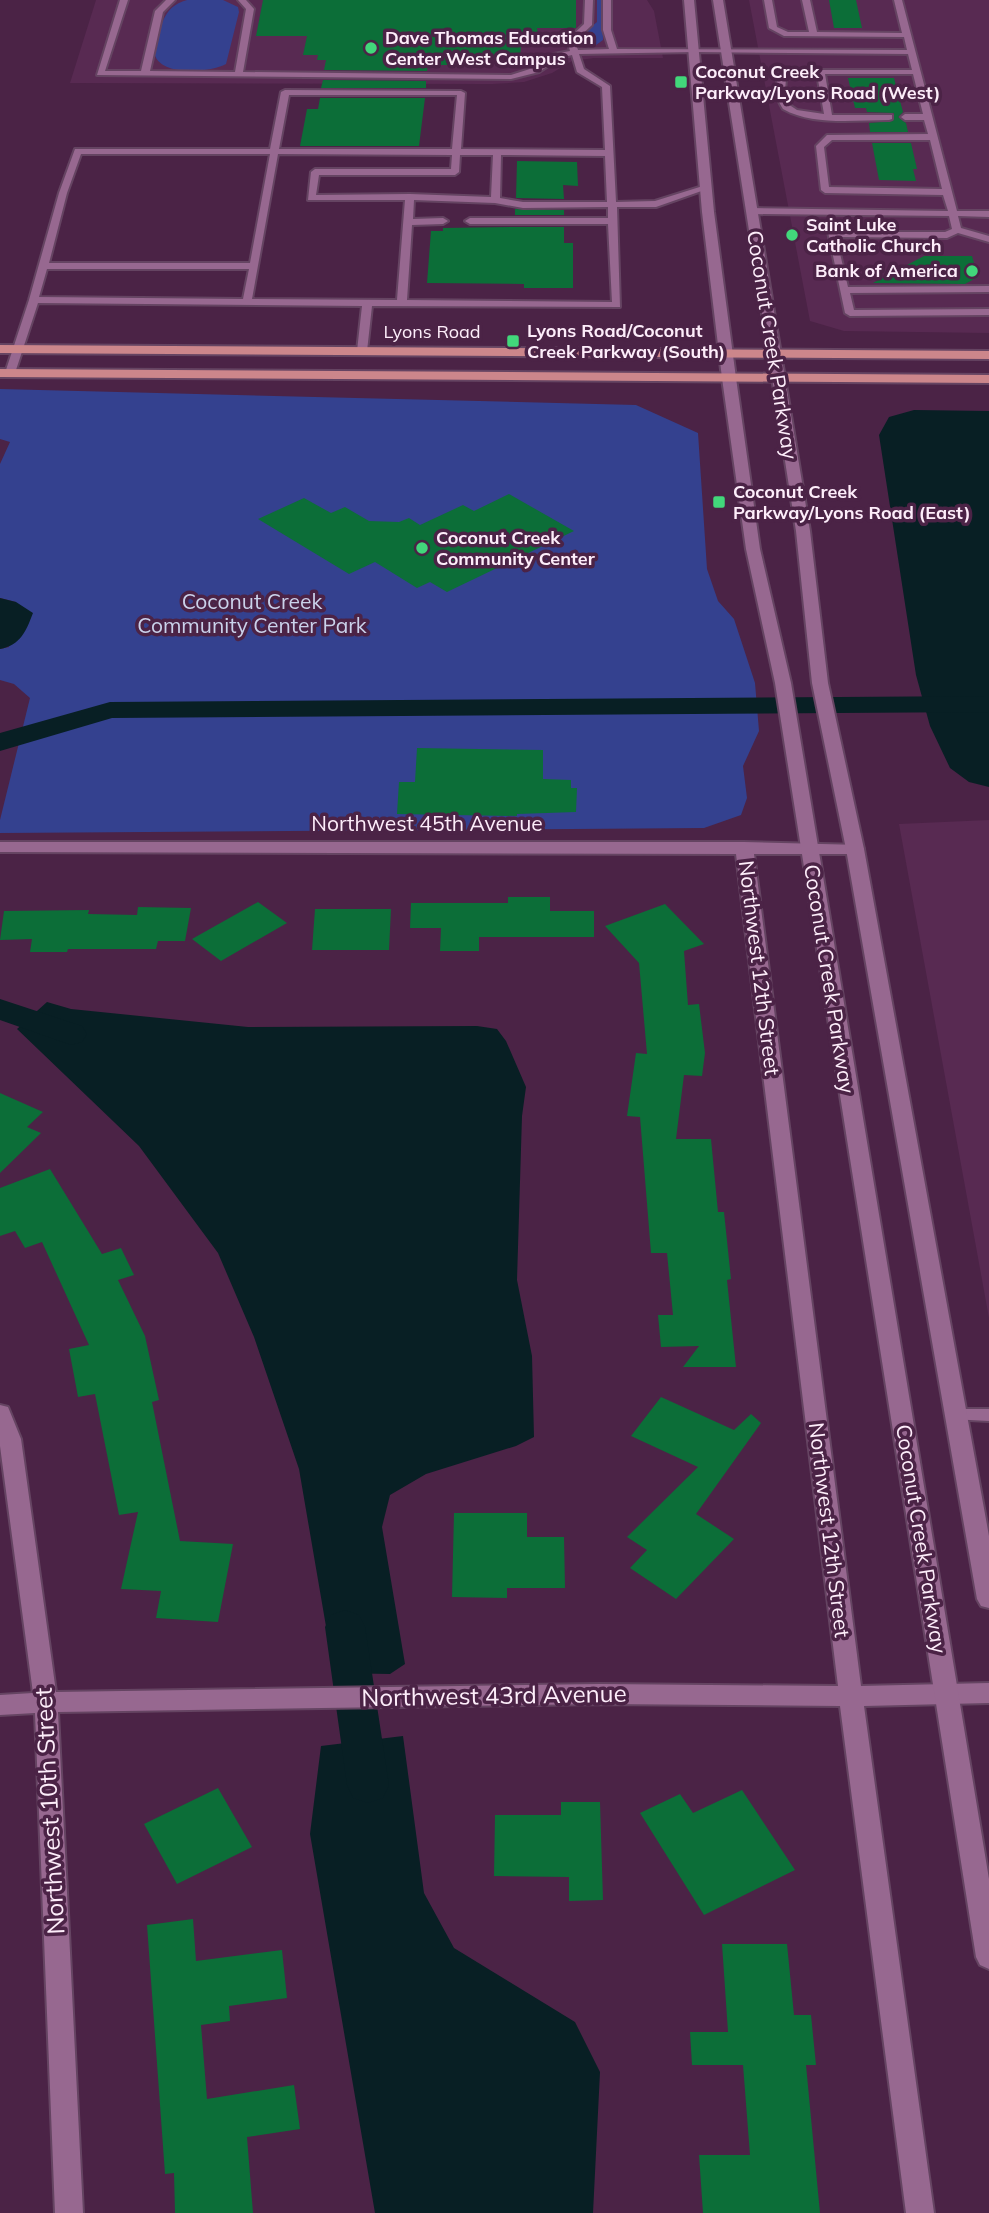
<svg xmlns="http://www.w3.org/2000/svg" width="989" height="2213" viewBox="0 0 989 2213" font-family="Mulish,sans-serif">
	<rect width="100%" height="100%" fill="#4b2346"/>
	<path fill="#582a52" d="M 96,0 L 647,0 L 654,11 L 663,58 L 594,58 L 572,61 L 552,73 L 524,82 L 492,84 L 70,83 Z
		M 749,0 L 989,0 L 989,333 L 844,331 L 810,321 Z
		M 989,820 L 989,1318 L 899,824 Z"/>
	<path fill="#34418f" d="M 187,0 L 223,0 L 238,7 L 239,12 L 226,64 C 209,73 158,77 154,52 C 161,29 161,7 187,0 Z
		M 597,0 L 602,0 L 603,40 L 596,45 L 583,44 L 578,38 L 597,22 Z
		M 0,389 L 636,405 L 698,433 L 707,569 L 718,601 L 734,619 L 755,683 L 759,731 L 743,766 L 747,798 L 741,815 L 704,828 L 0,833 L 0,820 L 30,698 L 14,684 L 0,680 L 0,649 L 9,647 L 16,602 L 0,598 L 0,464 L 10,442 L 0,439 Z"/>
	<path fill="#081f24" d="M 914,410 L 989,411 L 989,787 L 969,782 L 950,768 L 930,726 L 916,675 L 879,435 L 889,417 Z
		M 0,598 L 16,602 L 33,613 C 26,631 21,645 0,649 Z
		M 47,1002 L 71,1009 L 248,1027 L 477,1026 L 497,1029 L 506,1041 L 526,1087 L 522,1116 L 517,1280 L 532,1356 L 534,1437 L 516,1446 L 426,1474 L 390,1495 L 382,1527 L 405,1664 L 390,1674 L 334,1673 L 299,1469 L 254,1337 L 218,1253 L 139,1146 L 17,1029 Z
		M 403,1736 L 424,1893 L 454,1948 L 575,2022 L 600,2072 L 593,2213 L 375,2213 L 310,1834 L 321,1746 Z"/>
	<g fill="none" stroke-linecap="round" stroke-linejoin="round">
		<path fill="#081f24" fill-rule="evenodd" d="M 989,696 L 989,712 L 112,718 L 0,751 L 0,733 L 110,702 Z
			M 0,999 L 82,1026 L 87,1034 L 82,1042 L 71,1045 L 0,1020 Z
			M 345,1610 L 359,1615 L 365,1627 L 389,1785 L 383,1798 L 368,1803 L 353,1798 L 347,1785 L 325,1627 L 331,1615 Z"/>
	</g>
	<path fill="#0c6e38" d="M 263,0 L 576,0 L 576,28 L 537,28 L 538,34 L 522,34 L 520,58 L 454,58 L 453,65 L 428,65 L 427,71 L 324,70 L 326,60 L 317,60 L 318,55 L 303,55 L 307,36 L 256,36 Z
		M 829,0 L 856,0 L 862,28 L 834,28 Z
		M 848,78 L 894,78 L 903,112 L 898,117 L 906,123 L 908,132 L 870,132 L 869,123 L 893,121 L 894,113 L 867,112 L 866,108 L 855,108 Z
		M 323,80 L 426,81 L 426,88 L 321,88 Z
		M 320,98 L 425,98 L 419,146 L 300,146 L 307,109 L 318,109 Z
		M 872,143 L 911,143 L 917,169 L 913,169 L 916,181 L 879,180 Z
		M 517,161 L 577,162 L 578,186 L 563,185 L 564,199 L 516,198 Z
		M 515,209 L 564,210 L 564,215 L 515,215 Z
		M 515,227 L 564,227 L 564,243 L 573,243 L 573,288 L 524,288 L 524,284 L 427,283 L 431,231 L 443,231 L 443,228 Z
		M 924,256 L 972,256 L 978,277 L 965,284 L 873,283 Z
		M 509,494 L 574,531 L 447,592 L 430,582 L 417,588 L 375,562 L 349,574 L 258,519 L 304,498 L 331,513 L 345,507 L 369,521 L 399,522 L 409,518 L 420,525 L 463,505 L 474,511 Z
		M 417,748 L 543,750 L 543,779 L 571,780 L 571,788 L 577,788 L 576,812 L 517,814 L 517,816 L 397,814 L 399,782 L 415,782 Z
		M 508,897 L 550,897 L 550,911 L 594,911 L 594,937 L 479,937 L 479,951 L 440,951 L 441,928 L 410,928 L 411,903 L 508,903 Z
		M 258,902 L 287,923 L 221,961 L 192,939 Z
		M 665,904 L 704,944 L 684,951 L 688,1005 L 699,1004 L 705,1053 L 702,1076 L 684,1075 L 676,1139 L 711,1139 L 718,1212 L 724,1212 L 731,1279 L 727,1280 L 736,1367 L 683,1367 L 699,1346 L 661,1347 L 658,1315 L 673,1315 L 667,1253 L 651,1253 L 640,1117 L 627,1116 L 636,1053 L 647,1054 L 639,963 L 605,926 Z
		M 138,907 L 191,908 L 185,941 L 158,941 L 156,949 L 68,949 L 67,952 L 30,952 L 32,939 L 0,940 L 4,911 L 89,910 L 88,914 L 137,915 Z
		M 315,909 L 391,909 L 389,950 L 312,950 Z
		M 0,1093 L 43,1112 L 27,1127 L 41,1133 L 0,1173 Z
		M 50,1169 L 102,1254 L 121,1248 L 134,1275 L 118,1280 L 145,1336 L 159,1400 L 152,1402 L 180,1541 L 233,1544 L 218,1622 L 156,1618 L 161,1591 L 121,1589 L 138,1512 L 119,1515 L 95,1394 L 78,1397 L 69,1349 L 89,1345 L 42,1242 L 25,1248 L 15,1231 L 0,1236 L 0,1188 Z
		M 661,1397 L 734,1430 L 751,1414 L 761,1423 L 696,1514 L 734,1539 L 676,1599 L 630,1568 L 647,1550 L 627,1537 L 698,1467 L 631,1436 Z
		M 454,1513 L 527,1513 L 527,1537 L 564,1537 L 565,1588 L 507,1588 L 507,1598 L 452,1597 Z
		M 218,1788 L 252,1847 L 177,1884 L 144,1824 Z
		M 742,1790 L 795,1870 L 704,1915 L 640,1813 L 680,1794 L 693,1813 Z
		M 561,1802 L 600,1802 L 603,1900 L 569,1901 L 569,1877 L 494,1876 L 495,1815 L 561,1815 Z
		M 193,1919 L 196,1961 L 282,1950 L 287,1998 L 229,2006 L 230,2021 L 201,2025 L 207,2099 L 294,2085 L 300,2129 L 247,2137 L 253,2213 L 175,2213 L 174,2173 L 165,2174 L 147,1925 Z
		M 722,1944 L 787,1944 L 794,2015 L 811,2015 L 816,2065 L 806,2065 L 820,2213 L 703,2213 L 699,2155 L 750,2155 L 743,2065 L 692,2065 L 690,2032 L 728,2032 Z"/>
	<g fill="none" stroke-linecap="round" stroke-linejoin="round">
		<g stroke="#654462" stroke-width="4">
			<path id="service" d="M 120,0 L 128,0 L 105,71 L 141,71 L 155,11 L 166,0 L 175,0 L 163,12 L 150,71 L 235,72 L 246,9 L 238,0 L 246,0 L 254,9 L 243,72 L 511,75 L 533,68 L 554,54 L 570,51 L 567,40 L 584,24 L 585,0 L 593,0 L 592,25 L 575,41 L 578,50 L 609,49 L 603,30 L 603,0 L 611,0 L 611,30 L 617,49 L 907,50 L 904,37 L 784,36 L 769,28 L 764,0 L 772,0 L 777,27 L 788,32 L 809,32 L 802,0 L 810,0 L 817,32 L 902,33 L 894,0 L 902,0 L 957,211 L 989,211 L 989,217 L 958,216 L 961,228 L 989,236 L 989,242 L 958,233 L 947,238 L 836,237 L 848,287 L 989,286 L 989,292 L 850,293 L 854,310 L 989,309 L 989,315 L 850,316 L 845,313 L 828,232 L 945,232 L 952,229 L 949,216 L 751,214 L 747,211 L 751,208 L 948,211 L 943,195 L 825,193 L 821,190 L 816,146 L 827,135 L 928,134 L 924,120 L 905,120 L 901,117 L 905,114 L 923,114 L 913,74 L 825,74 L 832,115 L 892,115 L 892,119 L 889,120 C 855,120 813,126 783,109 C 776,99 774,86 779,74 L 796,70 L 912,70 L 908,54 L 695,52 L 579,54 L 584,69 L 610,86 L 616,202 L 655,201 L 706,185 L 710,188 L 656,207 L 617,207 L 620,307 L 372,306 L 367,351 L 362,354 L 357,351 L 362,306 L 38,303 L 15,373 L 7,375 L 5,373 L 29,300 L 59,193 L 75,149 L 270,149 L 281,92 L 285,90 L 461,91 L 465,93 L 461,149 L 605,150 L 602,87 L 577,72 L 572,55 L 560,58 L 539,72 L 511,79 L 97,75 ZM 796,74 L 817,74 L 824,114 L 797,110 L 788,104 L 785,92 L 786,78 ZM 289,95 L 457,95 L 452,149 L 279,149 ZM 832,140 L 930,140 L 942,189 L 829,187 L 824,147 ZM 81,154 L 270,154 L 250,263 L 49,263 L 67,193 ZM 278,154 L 452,155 L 451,169 L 315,169 L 311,172 L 308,200 L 405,200 L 397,300 L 252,299 ZM 460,155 L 493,155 L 491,197 L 410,194 L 316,195 L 319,175 L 455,175 L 459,172 ZM 501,155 L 605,156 L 607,202 L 523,202 L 500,198 ZM 414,200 L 495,203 L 523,208 L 608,207 L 608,218 L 470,218 L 465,221 L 470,224 L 608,224 L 612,302 L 407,300 L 412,225 L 443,224 L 448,221 L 443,218 L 413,219 ZM 47,269 L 249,269 L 243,299 L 39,297 Z
				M 956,1409 L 989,1409 L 989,1421 L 950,1419 L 948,1415 L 950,1411 Z"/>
		</g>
		<g stroke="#654462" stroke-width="4">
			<path id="minor" d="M 0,842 L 744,842 L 861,845 L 864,849 L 855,854 L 754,854 L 861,1686 L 989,1683 L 989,1703 L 864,1706 L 934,2213 L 906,2213 L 840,1706 L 600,1704 L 58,1712 L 83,2213 L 55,2213 L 35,1713 L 0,1715 L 0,1695 L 33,1693 L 0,1446 L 0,1405 L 8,1407 L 21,1439 L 56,1692 L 600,1684 L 838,1686 L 736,854 L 0,852 Z"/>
		</g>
		<g stroke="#654462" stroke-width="4">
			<path id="secondary" d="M 684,0 L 694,0 L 714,212 L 736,378 L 760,549 L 791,683 L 989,1879 L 989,1969 L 980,1965 L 976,1957 L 775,683 L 746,549 L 722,378 L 702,212 Z
				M 713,0 L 723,0 L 810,531 L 828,683 L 864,849 L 989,1536 L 989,1608 L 981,1606 L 977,1599 L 846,849 L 812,683 L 796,531 Z"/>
		</g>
		<g stroke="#654462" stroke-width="4">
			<path id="primary" d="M 0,345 L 989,351 L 989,359 L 0,353 Z
				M 0,369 L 989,375 L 989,383 L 0,377 Z"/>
		</g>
		<use href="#service" fill="#976890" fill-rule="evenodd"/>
		<use href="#minor" fill="#976890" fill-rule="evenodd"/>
		<use href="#secondary" fill="#976890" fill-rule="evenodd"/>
		<use href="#primary" fill="#cc868b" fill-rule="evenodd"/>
	</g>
	<g fill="#42d77b" stroke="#4b2346" stroke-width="2.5">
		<circle cx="371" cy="48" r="7"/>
		<rect x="674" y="75" width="14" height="14" rx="3.5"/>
		<circle cx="792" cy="235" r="7"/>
		<circle cx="972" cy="271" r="7"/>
		<rect x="506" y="334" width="14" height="14" rx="3.5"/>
		<rect x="712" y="495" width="14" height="14" rx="3.5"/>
		<circle cx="422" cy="548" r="7"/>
	</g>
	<g text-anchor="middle" stroke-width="7" stroke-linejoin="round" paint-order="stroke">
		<g font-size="18" font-weight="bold" fill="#fdedfa" stroke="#4b2346" text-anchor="start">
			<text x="385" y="44">Dave Thomas Education<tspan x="385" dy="21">Center West Campus</tspan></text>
			<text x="695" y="78">Coconut Creek<tspan x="695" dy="21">Parkway/Lyons Road (West)</tspan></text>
			<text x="806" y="231">Saint Luke<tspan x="806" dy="21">Catholic Church</tspan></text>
			<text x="958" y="277" text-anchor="end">Bank of America</text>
			<text x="527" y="337">Lyons Road/Coconut<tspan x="527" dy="21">Creek Parkway (South)</tspan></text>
			<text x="733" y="498">Coconut Creek<tspan x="733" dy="21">Parkway/Lyons Road (East)</tspan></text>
			<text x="436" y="544">Coconut Creek<tspan x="436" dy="21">Community Center</tspan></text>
		</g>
		<g font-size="18" fill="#fdedfa" stroke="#4b2346">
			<text x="432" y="338">Lyons Road</text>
		</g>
		<g font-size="21" fill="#fdedfa" stroke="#4b2346">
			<text transform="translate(772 345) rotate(81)" y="7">Coconut Creek Parkway</text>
			<text x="427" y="831">Northwest 45th Avenue</text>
			<text transform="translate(759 968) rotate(83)" y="7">Northwest 12th Street</text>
			<text transform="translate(829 979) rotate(81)" y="7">Coconut Creek Parkway</text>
			<text transform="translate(829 1530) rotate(83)" y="7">Northwest 12th Street</text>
			<text transform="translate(921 1539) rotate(81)" y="7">Coconut Creek Parkway</text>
		</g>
		<g font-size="21" fill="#cad2eb" stroke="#4b2346">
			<text x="252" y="609">Coconut Creek<tspan x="252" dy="24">Community Center Park</tspan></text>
		</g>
		<g font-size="24" fill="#fdedfa" stroke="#4b2346">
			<text transform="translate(494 1696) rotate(-1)" y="8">Northwest 43rd Avenue</text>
			<text transform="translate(50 1811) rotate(-93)" y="8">Northwest 10th Street</text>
		</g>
	</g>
</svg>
